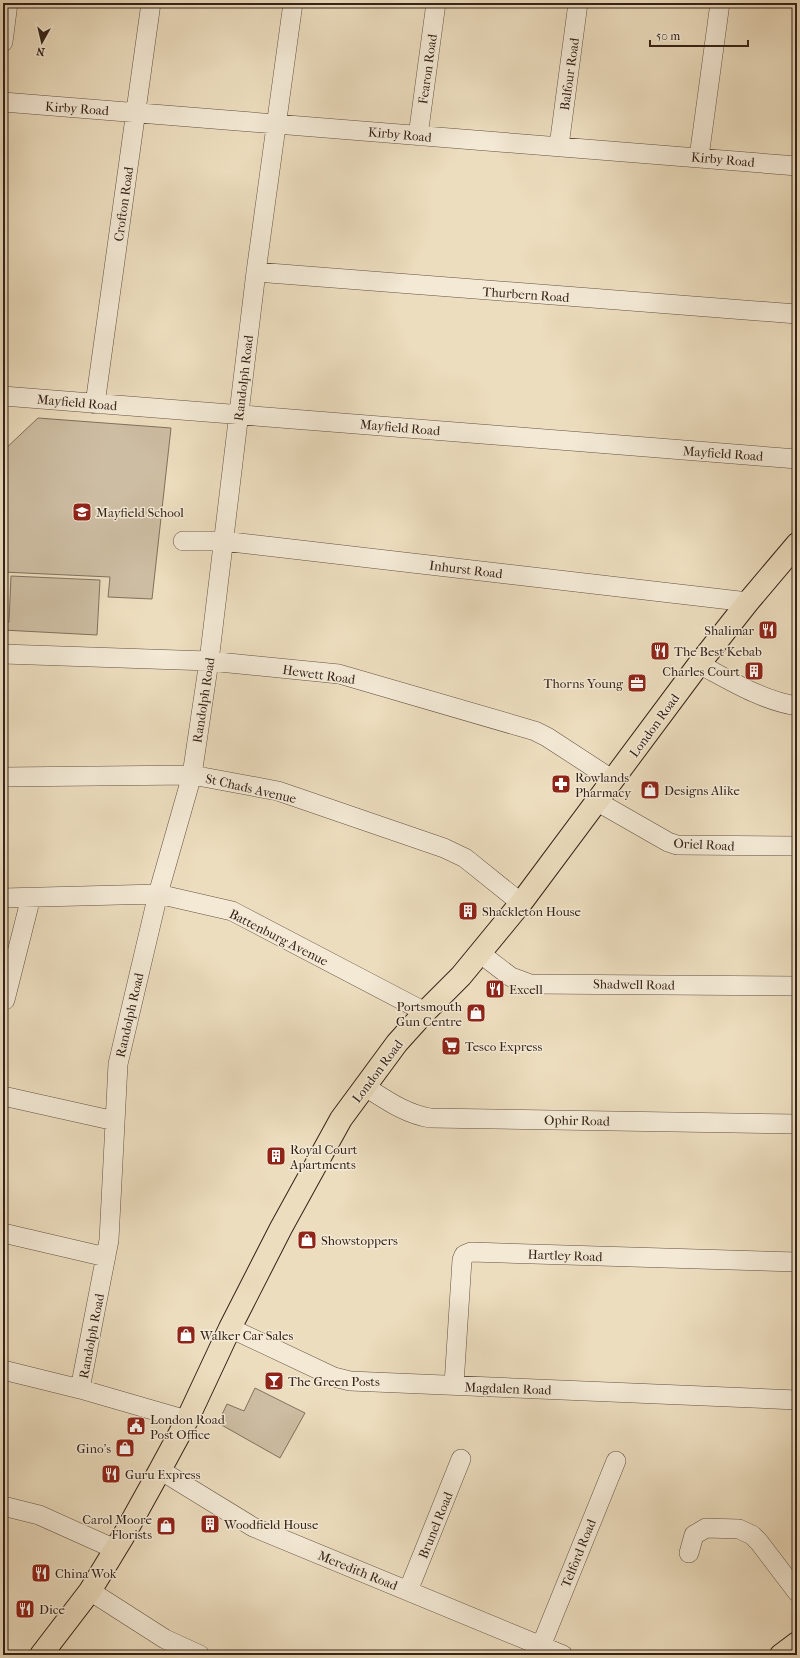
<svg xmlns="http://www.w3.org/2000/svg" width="800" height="1658" viewBox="0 0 800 1658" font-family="'IM FELL French Canon',serif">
	<rect width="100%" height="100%" fill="#ecddbe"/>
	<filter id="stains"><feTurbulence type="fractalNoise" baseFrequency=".005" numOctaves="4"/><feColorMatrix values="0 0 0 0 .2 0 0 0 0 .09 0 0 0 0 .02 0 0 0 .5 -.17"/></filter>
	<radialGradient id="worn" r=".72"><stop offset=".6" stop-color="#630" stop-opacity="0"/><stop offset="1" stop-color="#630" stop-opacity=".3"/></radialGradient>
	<path fill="#cdbda2" stroke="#81705d" d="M 38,418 L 171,428 L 152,599 L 108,597 L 110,577 L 3,572 L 3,451 Z
		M 11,576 L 100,580 L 97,635 L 3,630 L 3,622 L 9,622 Z
		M 255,1388 L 305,1413 L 280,1458 L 218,1423 L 227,1404 L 244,1411 Z"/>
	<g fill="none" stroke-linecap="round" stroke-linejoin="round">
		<g stroke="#635142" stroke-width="20">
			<path id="minor" d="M 3,42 L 8,3
				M 3,102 L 797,166
				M 418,136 L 436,3
				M 559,146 L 578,3
				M 699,157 L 720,3
				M 256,272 L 797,314
				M 3,396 L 797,459
				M 95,404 L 151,3
				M 183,541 L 223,541 L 748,602
				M 3,654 L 209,661 L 339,674 L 535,731 L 547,737 L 613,780
				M 699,664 C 731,681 761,700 797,706
				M 3,777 L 192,775 L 278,791 L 444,848 L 465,858 L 521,903
				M 598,802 L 668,842 L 677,845 L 797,846
				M 3,898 L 158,894 L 232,911 L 425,1012
				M 481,954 L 511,977 L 530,984 L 797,986
				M 5,1000 L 31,897
				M 364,1086 C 385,1099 405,1114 430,1118 L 797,1124
				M 3,1096 L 115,1121
				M 3,1233 L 106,1257
				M 230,1328 L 334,1377 L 350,1381 L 797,1400
				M 3,1370 L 80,1389 L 187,1420
				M 454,1385 L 462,1260 L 464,1255 L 471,1252 L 797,1262
				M 80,1389 L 109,1240 L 118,1064 L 158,894 L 192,775 L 209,661 L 256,272 L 293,3
				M 160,1470 L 253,1527 L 563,1655
				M 3,1506 L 39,1515 L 115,1549
				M 689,1553 L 694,1535 L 706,1528 L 739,1529 L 752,1535 L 759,1542 L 797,1592
				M 90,1591 L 165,1639 L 200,1655
				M 408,1591 L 461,1459
				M 541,1646 L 616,1461"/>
		</g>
		<g stroke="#352218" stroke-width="24">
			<path id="major" d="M 41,1655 L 90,1591 L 124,1535 L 160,1470 L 187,1420 L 230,1328 L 281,1228 L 341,1119 L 397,1043 L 425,1012 L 461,976 L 521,903 L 699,664 L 748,602 L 797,544
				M 781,1655 L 797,1643"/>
		</g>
		<use href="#minor" stroke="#f3e9d5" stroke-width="19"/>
		<use href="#major" stroke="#ecddbe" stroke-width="22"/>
	</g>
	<defs>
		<g id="school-square" transform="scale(1)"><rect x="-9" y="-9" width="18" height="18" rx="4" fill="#8f2418" stroke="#f3e9d5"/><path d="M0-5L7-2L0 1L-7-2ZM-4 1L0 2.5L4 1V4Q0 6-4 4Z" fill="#fff"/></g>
		<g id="restaurant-square" transform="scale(1)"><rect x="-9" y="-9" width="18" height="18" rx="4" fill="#8f2418" stroke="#f3e9d5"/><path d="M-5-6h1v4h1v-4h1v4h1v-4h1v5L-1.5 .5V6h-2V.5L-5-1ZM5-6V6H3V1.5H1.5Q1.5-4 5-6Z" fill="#fff"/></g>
		<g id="building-square" transform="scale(1)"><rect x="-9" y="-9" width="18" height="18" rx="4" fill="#8f2418" stroke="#f3e9d5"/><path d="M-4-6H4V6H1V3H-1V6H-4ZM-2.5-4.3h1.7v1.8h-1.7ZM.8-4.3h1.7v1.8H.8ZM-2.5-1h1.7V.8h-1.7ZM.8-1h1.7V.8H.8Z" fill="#fff"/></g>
		<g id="office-square" transform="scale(1)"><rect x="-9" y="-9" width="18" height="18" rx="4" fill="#8f2418" stroke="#f3e9d5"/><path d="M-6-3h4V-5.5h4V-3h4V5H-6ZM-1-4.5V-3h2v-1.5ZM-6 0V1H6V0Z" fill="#fff"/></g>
		<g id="pharmacy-square" transform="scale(1)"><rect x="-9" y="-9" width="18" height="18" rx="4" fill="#8f2418" stroke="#f3e9d5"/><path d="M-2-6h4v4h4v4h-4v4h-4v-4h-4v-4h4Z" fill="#fff"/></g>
		<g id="shop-square" transform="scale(1)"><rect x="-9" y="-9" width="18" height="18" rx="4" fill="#8f2418" stroke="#f3e9d5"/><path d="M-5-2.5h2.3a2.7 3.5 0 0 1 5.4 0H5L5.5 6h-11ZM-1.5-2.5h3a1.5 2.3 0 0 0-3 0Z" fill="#fff"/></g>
		<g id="supermarket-square" transform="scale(1)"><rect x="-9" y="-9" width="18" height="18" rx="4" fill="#8f2418" stroke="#f3e9d5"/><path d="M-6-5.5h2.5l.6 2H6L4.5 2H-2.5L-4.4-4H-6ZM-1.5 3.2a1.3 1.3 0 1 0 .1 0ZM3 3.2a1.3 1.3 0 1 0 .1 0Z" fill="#fff"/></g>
		<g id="bar-square" transform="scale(1)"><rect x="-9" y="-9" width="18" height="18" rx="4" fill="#8f2418" stroke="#f3e9d5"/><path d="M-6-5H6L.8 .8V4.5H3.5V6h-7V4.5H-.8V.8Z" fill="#fff"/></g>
		<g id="civic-square" transform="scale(1)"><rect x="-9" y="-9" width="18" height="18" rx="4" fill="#8f2418" stroke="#f3e9d5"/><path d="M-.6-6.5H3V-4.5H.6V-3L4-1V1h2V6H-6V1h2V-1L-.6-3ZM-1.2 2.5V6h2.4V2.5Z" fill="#fff"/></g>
	</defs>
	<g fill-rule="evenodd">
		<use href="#school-square" x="82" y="512"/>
		<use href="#restaurant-square" x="768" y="630"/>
		<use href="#restaurant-square" x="660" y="651"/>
		<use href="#building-square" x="754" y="671"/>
		<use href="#office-square" x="637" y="683"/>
		<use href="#pharmacy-square" x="561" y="784"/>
		<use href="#shop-square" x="650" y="790"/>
		<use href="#building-square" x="468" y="911"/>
		<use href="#restaurant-square" x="495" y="989"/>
		<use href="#shop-square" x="476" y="1013"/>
		<use href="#supermarket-square" x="451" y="1046"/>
		<use href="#building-square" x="276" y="1156"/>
		<use href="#shop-square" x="307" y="1240"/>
		<use href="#shop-square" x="186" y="1335"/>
		<use href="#bar-square" x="274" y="1381"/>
		<use href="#civic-square" x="136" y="1426"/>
		<use href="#shop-square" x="125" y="1448"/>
		<use href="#restaurant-square" x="111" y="1474"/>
		<use href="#building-square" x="210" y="1524"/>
		<use href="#shop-square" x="166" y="1526"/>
		<use href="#restaurant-square" x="41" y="1573"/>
		<use href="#restaurant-square" x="25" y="1609"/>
	</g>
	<g text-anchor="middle" stroke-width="3" stroke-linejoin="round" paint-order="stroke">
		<g font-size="13" fill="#352218" stroke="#f3e9d5">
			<text transform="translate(427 69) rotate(-82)" y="5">Fearon Road</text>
			<text transform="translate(569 74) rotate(-82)" y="5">Balfour Road</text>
			<text transform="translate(77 108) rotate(4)" y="5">Kirby Road</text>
			<text transform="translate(400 134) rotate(5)" y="5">Kirby Road</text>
			<text transform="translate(723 159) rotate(5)" y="5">Kirby Road</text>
			<text transform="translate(123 204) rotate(-82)" y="5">Crofton Road</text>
			<text transform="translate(526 294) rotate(4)" y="5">Thurbern Road</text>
			<text transform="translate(243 378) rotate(-83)" y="5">Randolph Road</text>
			<text transform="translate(77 402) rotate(5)" y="5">Mayfield Road</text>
			<text transform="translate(400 427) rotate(5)" y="5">Mayfield Road</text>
			<text transform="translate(723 453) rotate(4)" y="5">Mayfield Road</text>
			<text transform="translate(466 569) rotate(7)" y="5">Inhurst Road</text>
			<text transform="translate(319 674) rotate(8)" y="5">Hewett Road</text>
			<text transform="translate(203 700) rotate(-81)" y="5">Randolph Road</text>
			<text transform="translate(654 725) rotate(-54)" y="5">London Road</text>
			<text transform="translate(251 788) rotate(13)" y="5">St Chads Avenue</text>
			<text transform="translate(704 844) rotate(3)" y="5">Oriel Road</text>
			<text transform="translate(279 937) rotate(27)" y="5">Battenburg Avenue</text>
			<text transform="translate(634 984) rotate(1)" y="5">Shadwell Road</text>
			<text transform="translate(129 1015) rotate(-77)" y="5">Randolph Road</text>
			<text transform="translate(377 1071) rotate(-53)" y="5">London Road</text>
			<text transform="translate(577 1120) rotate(1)" y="5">Ophir Road</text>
			<text transform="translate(565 1255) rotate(2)" y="5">Hartley Road</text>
			<text transform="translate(91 1336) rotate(-79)" y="5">Randolph Road</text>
			<text transform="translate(508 1388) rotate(2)" y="5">Magdalen Road</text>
			<text transform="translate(435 1525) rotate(-68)" y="5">Brunel Road</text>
			<text transform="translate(578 1553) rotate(-68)" y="5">Telford Road</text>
			<text transform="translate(358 1570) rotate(22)" y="5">Meredith Road</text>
		</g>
		<g font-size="13" fill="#352218" stroke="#f3e9d5" text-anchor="start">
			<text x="96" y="517">Mayfield School</text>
			<text x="754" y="635" text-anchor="end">Shalimar</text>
			<text x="674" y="656">The Best Kebab</text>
			<text x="740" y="676" text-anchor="end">Charles Court</text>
			<text x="623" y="688" text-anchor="end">Thorns Young</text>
			<text x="575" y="782">Rowlands<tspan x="575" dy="15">Pharmacy</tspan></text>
			<text x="664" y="795">Designs Alike</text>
			<text x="482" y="916">Shackleton House</text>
			<text x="509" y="994">Excell</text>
			<text x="462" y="1011" text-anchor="end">Portsmouth<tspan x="462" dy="15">Gun Centre</tspan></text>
			<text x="465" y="1051">Tesco Express</text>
			<text x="290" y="1154">Royal Court<tspan x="290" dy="15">Apartments</tspan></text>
			<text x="321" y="1245">Showstoppers</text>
			<text x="200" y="1340">Walker Car Sales</text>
			<text x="288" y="1386">The Green Posts</text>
			<text x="150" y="1424">London Road<tspan x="150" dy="15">Post Office</tspan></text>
			<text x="111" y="1453" text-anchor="end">Gino's</text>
			<text x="125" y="1479">Guru Express</text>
			<text x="152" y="1524" text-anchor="end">Carol Moore<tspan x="152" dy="15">Florists</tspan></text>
			<text x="224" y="1529">Woodfield House</text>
			<text x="55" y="1578">China Wok</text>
			<text x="39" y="1614">Dice</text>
		</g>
	</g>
	<rect width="800" height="1658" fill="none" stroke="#ecddbe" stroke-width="16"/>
	<rect x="4" y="4" width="792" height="1650" fill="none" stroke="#352218" stroke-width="2"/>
	<rect x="8" y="8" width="784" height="1642" fill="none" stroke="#352218"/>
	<g transform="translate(42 42) rotate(188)" stroke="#f3e9d5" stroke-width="3" paint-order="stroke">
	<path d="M0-3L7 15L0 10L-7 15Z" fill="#352218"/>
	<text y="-6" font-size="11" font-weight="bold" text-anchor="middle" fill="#352218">N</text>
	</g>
	<path d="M650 40v6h98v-6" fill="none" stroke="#352218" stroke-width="2"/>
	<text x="656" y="40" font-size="12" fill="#352218" stroke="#f3e9d5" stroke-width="3" paint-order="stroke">50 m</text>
	<rect width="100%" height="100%" filter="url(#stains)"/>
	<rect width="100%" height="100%" fill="url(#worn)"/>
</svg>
